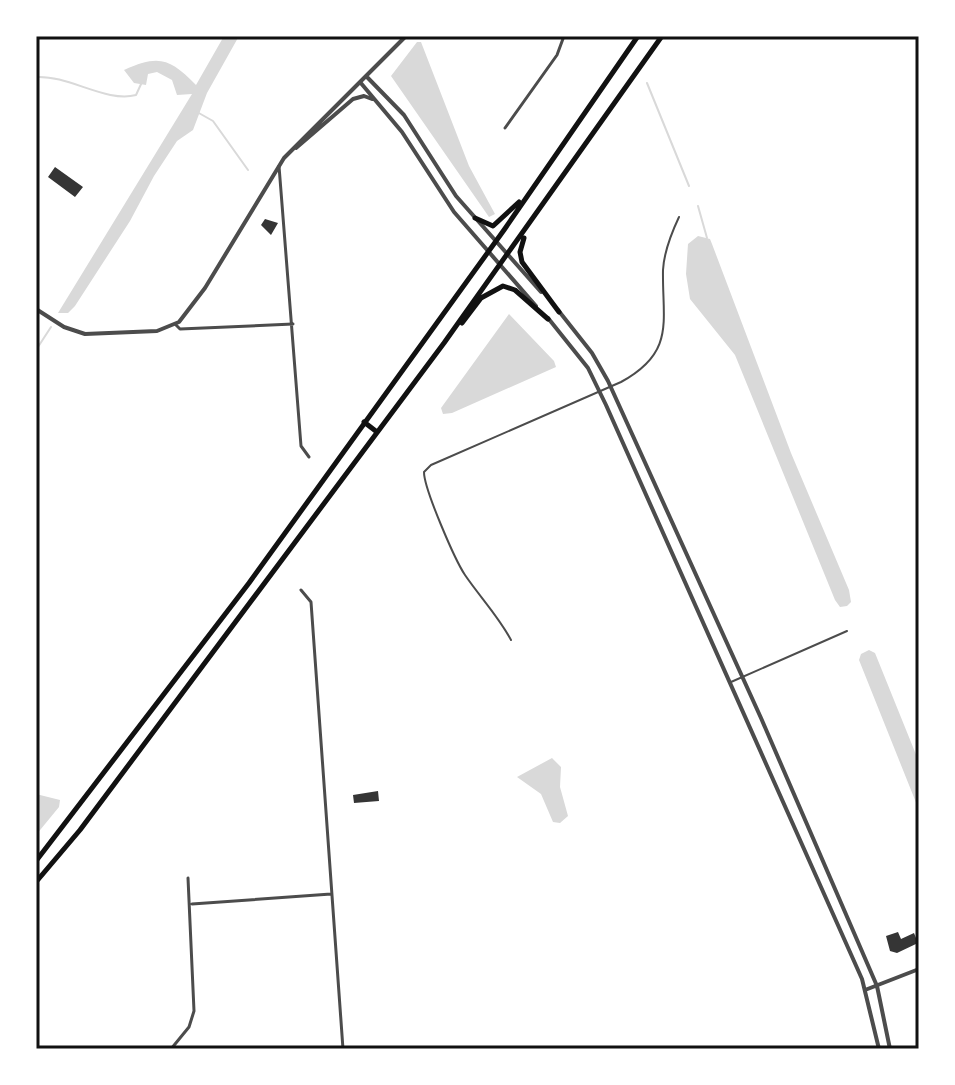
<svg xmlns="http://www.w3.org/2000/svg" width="955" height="1085" viewBox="0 0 955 1085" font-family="Poppins,sans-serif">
	<rect width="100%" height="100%" fill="#fff"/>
	<path fill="#d9d9d9" d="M 224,36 L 239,36 L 207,93 L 193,130 L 177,141 L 154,176 L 130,221 L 75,306 L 68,313 L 58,313 L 192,94 L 177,95 L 172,80 L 157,72 L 148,74 L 146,85 L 134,83 L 124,70 C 160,54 170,59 196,85 Z
		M 417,42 L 421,42 L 469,166 L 495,214 L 489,217 L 391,76 Z
		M 698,236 L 710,239 L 712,244 L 791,453 L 849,590 L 851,602 L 847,606 L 840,607 L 835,600 L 735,355 L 690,299 L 686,274 L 688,244 Z
		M 509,314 L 554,361 L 556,367 L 452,413 L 443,414 L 441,408 Z
		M 869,650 L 875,653 L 919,762 L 919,810 L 859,660 L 861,654 Z
		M 552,758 L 561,767 L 560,787 L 568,816 L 560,823 L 553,822 L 541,794 L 517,777 Z
		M 36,794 L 60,800 L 59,807 L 36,835 Z"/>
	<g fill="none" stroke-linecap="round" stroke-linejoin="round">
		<path stroke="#d9d9d9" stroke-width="2" d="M 36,77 C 69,75 106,103 136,95 L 142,82
			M 647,83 L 689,186
			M 197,112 L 213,121 L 248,170
			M 698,206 L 707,238
			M 36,350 L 51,327"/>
	</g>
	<path fill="#353535" d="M 55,167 L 83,187 L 75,197 L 48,177 Z
		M 265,219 L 278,223 L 271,235 L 261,225 Z
		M 378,791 L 379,801 L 354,803 L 353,795 Z
		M 898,932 L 901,939 L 914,933 L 918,943 L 897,953 L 890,951 L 886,936 Z"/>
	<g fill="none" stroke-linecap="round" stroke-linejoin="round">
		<path stroke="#4c4c4c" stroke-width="2" d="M 511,640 C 499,617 480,597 465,575 C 455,560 424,489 424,472 L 431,465 L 621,382 C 676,352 662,321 663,270 C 664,251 671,234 679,217
			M 731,682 L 847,631"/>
		<path stroke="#4c4c4c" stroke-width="3" d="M 505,128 L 557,55 L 564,36
			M 279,166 L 301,446 L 309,457
			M 176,325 L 180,329 L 293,324
			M 301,590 L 311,602 L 343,1049
			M 192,904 L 331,894
			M 171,1049 L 189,1027 L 194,1011 L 188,878"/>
		<path stroke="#4c4c4c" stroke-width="4" d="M 366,76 L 404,115 L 456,196 L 541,292
			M 360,82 L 402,132 L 454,212 L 536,306
			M 296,148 L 353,99 L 364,96 L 372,99
			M 36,309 L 64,327 L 85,334 L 157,331 L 179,322 L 205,288 L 284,158 L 406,36
			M 558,310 L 592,353 L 608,381 L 761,718 L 877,986 L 890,1049
			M 548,318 L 588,368 L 606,405 L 862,979 L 879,1049
			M 865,990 L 919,969"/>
		<path stroke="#111" stroke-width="5" d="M 475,218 L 493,226 L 519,202
			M 524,238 L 520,252 L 522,262 L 559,312
			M 462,323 L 481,298 L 503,286 L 515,290 L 548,319
			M 364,422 L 377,432
			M 36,861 L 249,583 L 504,230 L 638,36
			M 36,882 L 80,830 L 444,343 L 662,36"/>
	</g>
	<rect width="955" height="1085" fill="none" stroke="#ffffff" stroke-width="76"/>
	<rect x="38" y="38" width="879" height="1009" fill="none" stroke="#111" stroke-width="3"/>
</svg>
